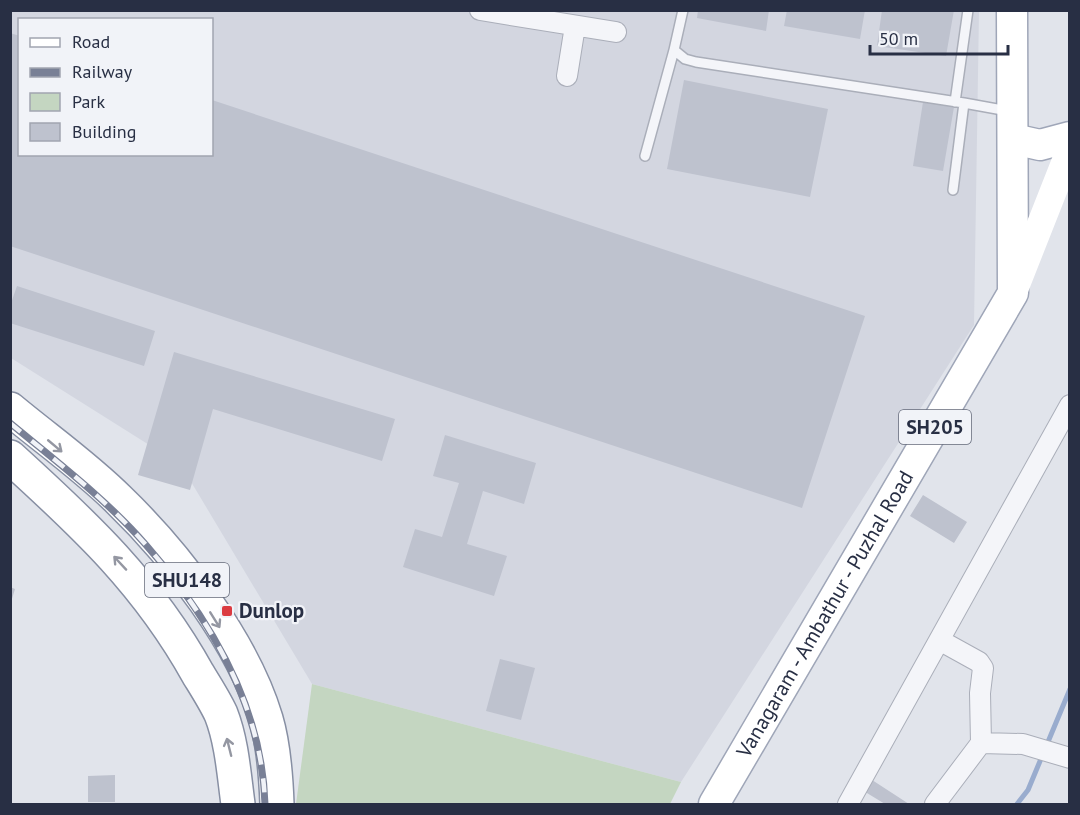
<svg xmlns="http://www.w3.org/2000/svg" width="1080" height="815" viewBox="0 0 1080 815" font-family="'PT Sans',sans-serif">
	<rect width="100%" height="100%" fill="#e1e4eb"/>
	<path fill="#d3d6e0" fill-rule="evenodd" d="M 10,11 L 979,11 L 974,325 L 681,782 L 312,684 L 181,465 L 11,358 ZM 20,20 L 212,20 L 212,154 L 20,154 Z"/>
	<path fill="#c4d6c1" d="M 312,684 L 681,782 L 670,804 L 296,804 Z"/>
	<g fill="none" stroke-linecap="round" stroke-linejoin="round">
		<path stroke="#99acce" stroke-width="5" d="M 1017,804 L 1028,790 L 1070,689"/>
	</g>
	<path fill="#bec2ce" d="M 698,10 L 769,10 L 766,31 L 697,18 Z
		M 787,10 L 865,10 L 860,39 L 784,26 Z
		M 882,10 L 954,10 L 946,56 L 877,46 Z
		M 10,33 L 20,36 L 20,154 L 212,154 L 212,100 L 865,316 L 802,508 L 10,246 Z
		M 684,80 L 828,109 L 810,197 L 667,169 Z
		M 923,102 L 954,107 L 943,171 L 913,166 Z
		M 17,286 L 155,331 L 144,366 L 10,323 L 10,306 Z
		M 174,352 L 395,419 L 382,461 L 213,409 L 190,490 L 138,475 Z
		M 445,435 L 536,463 L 524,504 L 483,491 L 467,544 L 507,556 L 494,596 L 403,567 L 415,529 L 442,537 L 459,483 L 433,476 Z
		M 923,495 L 967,522 L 954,543 L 910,516 Z
		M 10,587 L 15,589 L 11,602 L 10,602 Z
		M 500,659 L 535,668 L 521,720 L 486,711 Z
		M 115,775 L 115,802 L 88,802 L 88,776 Z
		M 869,778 L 909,804 L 885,804 L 862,790 Z"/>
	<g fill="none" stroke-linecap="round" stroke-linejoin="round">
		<g stroke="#aaaeb9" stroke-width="12">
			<path id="lane" d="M 674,50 L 683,10
				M 955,102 L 968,10
				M 964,103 L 1008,111
				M 645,156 L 674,50 L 685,59 L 696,62 L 964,103 L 953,190"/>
		</g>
		<g stroke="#aaaeb9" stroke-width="22">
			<path id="street" d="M 480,10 L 616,32
				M 567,76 L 575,26
				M 941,641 L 979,662 L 983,668 L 980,693 L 981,743
				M 848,804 L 1070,405
				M 935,804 L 981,743 L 1023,744 L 1070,758"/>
		</g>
		<g stroke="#9fa6b8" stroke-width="33">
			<g id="primary">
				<path d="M 1013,139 L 1040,145 L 1070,137"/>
				<path id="s1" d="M 714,804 L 1013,293 L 1012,10"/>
			</g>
		</g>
		<g stroke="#878fa3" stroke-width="36">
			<path id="highway" d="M 10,409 C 46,439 86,467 119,500 C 176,555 243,642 266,719 C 274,746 276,776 277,804
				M 10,457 C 86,526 148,584 198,674 C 206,687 215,701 221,714 C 232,742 234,775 238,804"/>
		</g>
		<use href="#lane" stroke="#f4f5f9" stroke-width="9"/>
		<use href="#street" stroke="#f4f5f9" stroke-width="20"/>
		<path stroke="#fff" stroke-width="27" d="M 1014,291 L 1070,149"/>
		<use href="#primary" stroke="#fff" stroke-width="30"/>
		<use href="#highway" stroke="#fff" stroke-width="33"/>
		<g stroke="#798096" stroke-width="7">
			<path id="rail" d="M 10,423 C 56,461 107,500 146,545 C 210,618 262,706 265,804"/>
		</g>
		<use href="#rail" stroke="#f1f3f8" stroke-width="4.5" stroke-dasharray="14" stroke-linecap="butt"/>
	</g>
	<defs><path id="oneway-shaft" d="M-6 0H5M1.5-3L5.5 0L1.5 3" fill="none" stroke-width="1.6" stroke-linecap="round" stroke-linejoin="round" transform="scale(1.5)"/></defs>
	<g stroke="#9497a2">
		<use href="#oneway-shaft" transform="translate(55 446) rotate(40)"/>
		<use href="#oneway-shaft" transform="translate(120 563) rotate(-133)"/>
		<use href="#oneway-shaft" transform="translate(215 620) rotate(58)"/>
		<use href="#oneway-shaft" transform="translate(229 747) rotate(-104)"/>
	</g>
	<rect fill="#db3b41" stroke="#f1f3f8" stroke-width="2" x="221" y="605" width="12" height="12" rx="3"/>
	<g text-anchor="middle" stroke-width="4.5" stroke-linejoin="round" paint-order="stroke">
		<g fill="#f1f3f8" stroke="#646a7a" stroke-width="1.5">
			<rect x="899" y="410" width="72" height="34" rx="4.5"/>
			<rect x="145" y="563" width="84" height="34" rx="4.5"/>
		</g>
		<g font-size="20" font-weight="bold" fill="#282f44">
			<text x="935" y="434">SH205</text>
			<text x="187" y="587">SHU148</text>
		</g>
		<g font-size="21" font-weight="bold" fill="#282f44" stroke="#f1f3f8" text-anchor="start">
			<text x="239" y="618">Dunlop</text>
		</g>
		<g font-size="21" fill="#282f44" stroke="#f1f3f8">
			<text dy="7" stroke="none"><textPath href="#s1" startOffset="220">Vanagaram - Ambathur - Puzhal Road</textPath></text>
		</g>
	</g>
	<rect width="1080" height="815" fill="none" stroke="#282f44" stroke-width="24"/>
	<rect x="18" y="18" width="195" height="138" fill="#f1f3f8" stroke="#a1a5b0" stroke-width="1.5"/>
	<rect x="30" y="38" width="30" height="9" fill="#ffffff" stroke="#a1a5b0" stroke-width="1.5"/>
	<text x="72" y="48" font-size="18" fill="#282f44">Road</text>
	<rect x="30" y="68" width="30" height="9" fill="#798096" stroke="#a1a5b0" stroke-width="1.5"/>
	<text x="72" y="78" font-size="18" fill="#282f44">Railway</text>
	<rect x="30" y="93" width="30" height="18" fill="#c4d6c1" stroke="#a1a5b0" stroke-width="1.5"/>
	<text x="72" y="108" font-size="18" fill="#282f44">Park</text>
	<rect x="30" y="123" width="30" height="18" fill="#bec2ce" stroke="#a1a5b0" stroke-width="1.5"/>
	<text x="72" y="138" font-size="18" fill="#282f44">Building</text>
	<path d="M870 45v9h138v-9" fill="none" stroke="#282f44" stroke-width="3"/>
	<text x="879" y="45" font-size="18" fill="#282f44" stroke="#f1f3f8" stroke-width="4.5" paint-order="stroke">50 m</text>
</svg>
